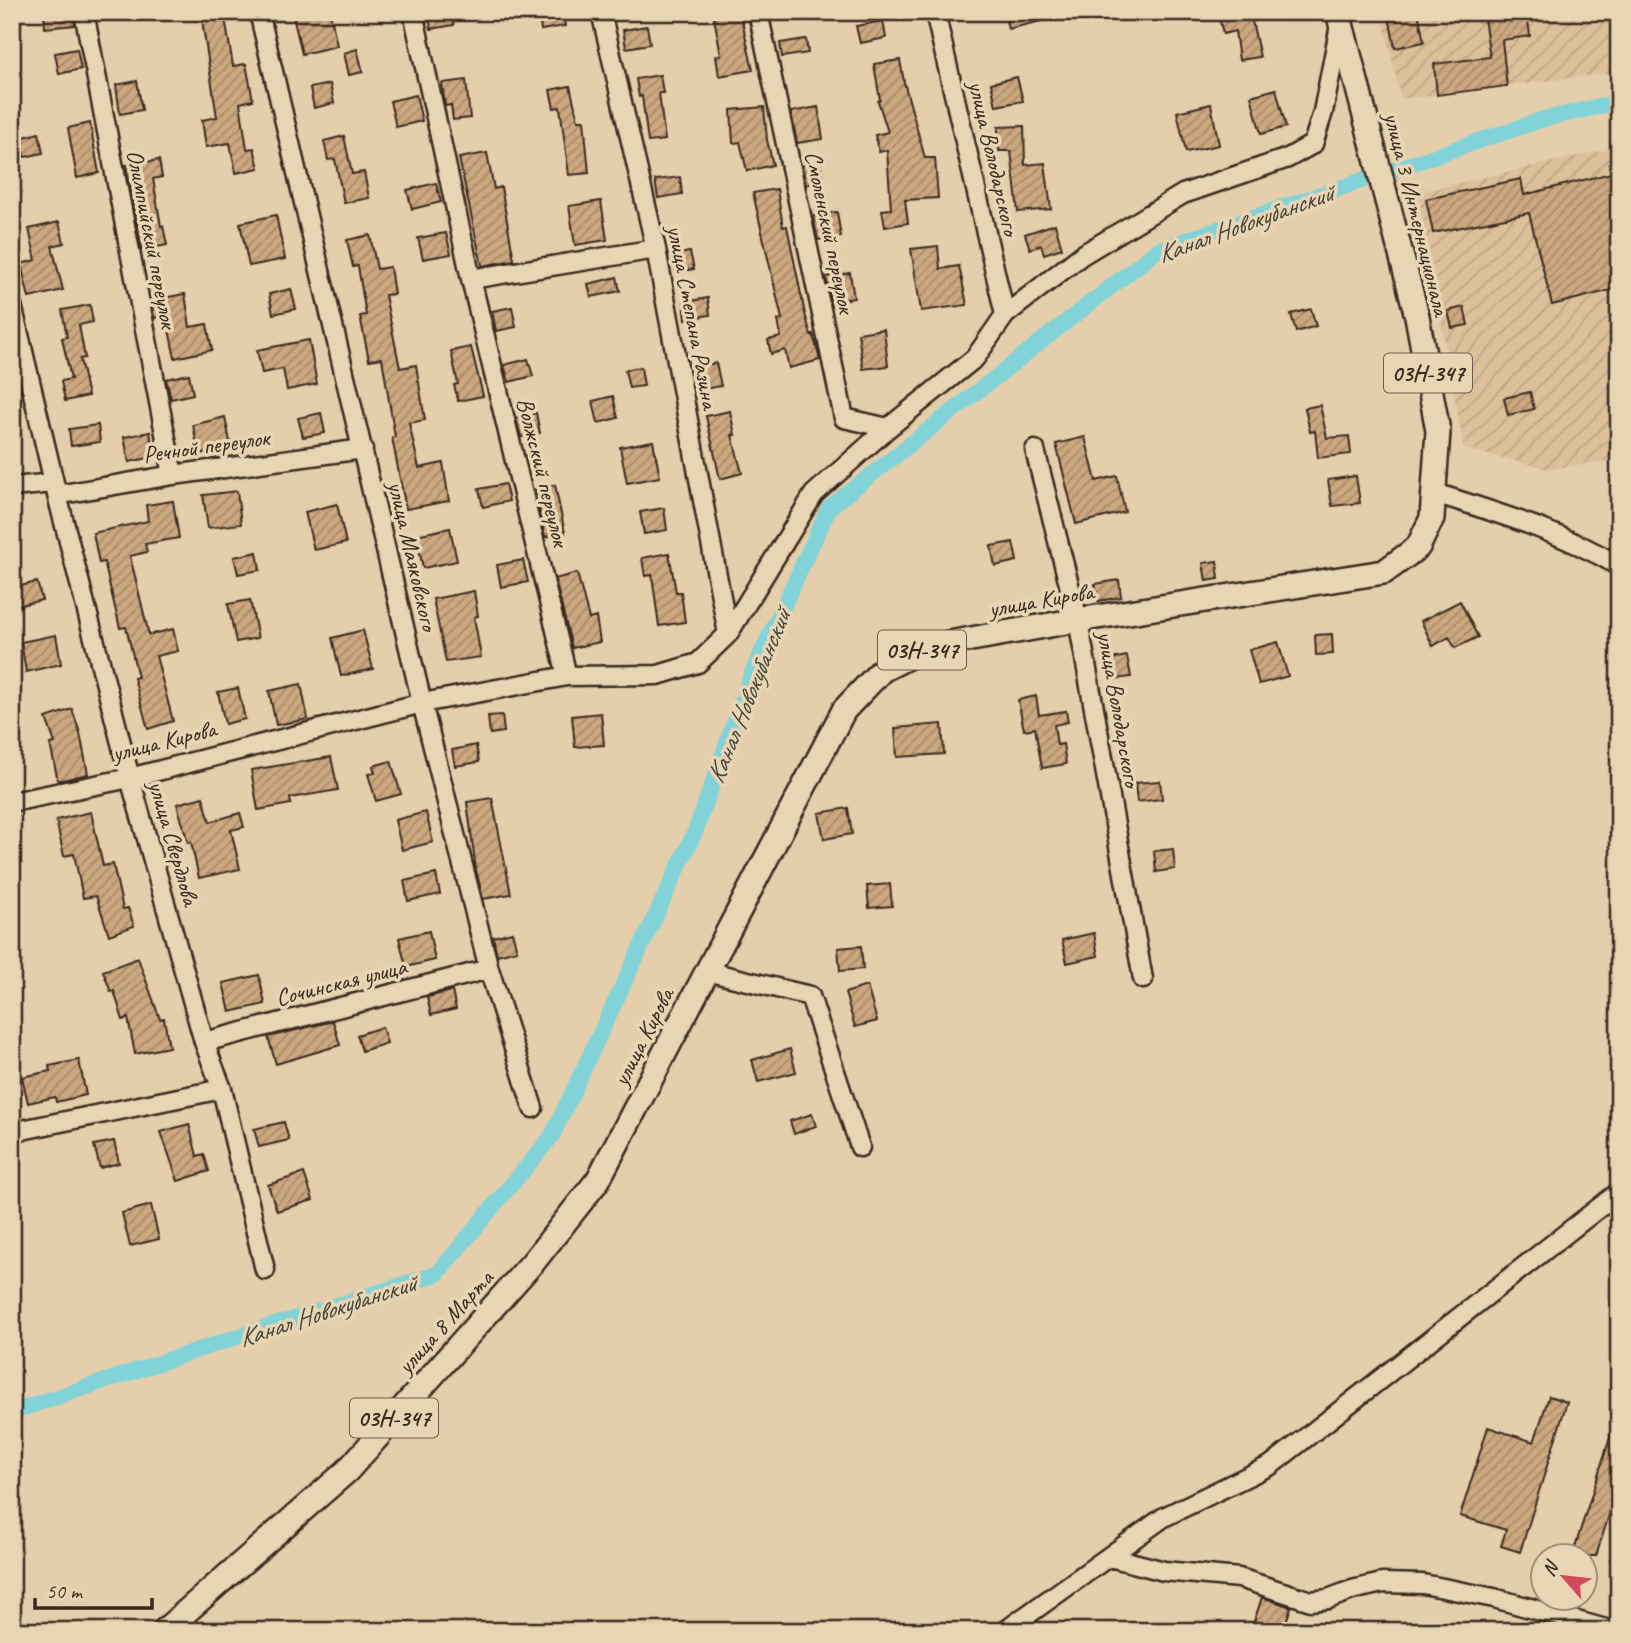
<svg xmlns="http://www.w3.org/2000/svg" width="1631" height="1643" viewBox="0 0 1631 1643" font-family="Caveat,sans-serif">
	<defs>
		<pattern id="industrial-furrows" width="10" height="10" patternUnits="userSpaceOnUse" patternTransform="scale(1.75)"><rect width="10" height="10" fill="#dbc09b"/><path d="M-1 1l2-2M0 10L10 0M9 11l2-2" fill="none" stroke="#bda585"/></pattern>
		<pattern id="building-hatch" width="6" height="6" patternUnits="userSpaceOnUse" patternTransform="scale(1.75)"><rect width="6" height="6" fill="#cca881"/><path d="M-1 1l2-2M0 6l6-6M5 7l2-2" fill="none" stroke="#a78969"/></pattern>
	</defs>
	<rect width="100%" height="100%" fill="#e5ceab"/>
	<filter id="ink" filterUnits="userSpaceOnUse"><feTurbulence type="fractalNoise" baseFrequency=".0143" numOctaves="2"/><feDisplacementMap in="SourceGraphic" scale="14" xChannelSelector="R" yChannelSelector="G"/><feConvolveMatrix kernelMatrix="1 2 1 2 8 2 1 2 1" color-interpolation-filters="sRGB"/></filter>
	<g filter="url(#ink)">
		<path fill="url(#industrial-furrows)" d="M 1381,12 L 1619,12 L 1619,72 L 1401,99 Z
			M 1619,147 L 1619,459 L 1549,469 L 1464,449 L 1418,192 Z"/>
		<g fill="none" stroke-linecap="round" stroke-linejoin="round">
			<path stroke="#81d3d8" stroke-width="16" d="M 12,1412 L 255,1331 L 437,1274 L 552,1136 L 695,832 L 752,673 L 829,508 L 1159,249 L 1544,119 L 1619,102"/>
		</g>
		<path fill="url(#building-hatch)" stroke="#3b2a1e" stroke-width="2" d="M 44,12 L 73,12 L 75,25 L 45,28 Z
			M 208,12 L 224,12 L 233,66 L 246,64 L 253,100 L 240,103 L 247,149 L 254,148 L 259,168 L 236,173 L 230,143 L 206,147 L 202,120 L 217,117 L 201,14 Z
			M 309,12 L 330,12 L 337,46 L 302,54 L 293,16 Z
			M 428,12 L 451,12 L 454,25 L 431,29 Z
			M 538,12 L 563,12 L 565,26 L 541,30 Z
			M 713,12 L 740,12 L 753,70 L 719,76 L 716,56 L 721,55 Z
			M 1004,12 L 1057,12 L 1058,17 L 1008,29 Z
			M 1236,12 L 1250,12 L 1260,57 L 1239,60 L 1235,31 L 1223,34 L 1219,17 Z
			M 1388,12 L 1418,12 L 1424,42 L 1395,48 Z
			M 1483,12 L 1527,12 L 1530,36 L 1502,40 L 1507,86 L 1437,95 L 1434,64 L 1490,57 Z
			M 883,21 L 886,38 L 860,43 L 856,26 Z
			M 647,26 L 650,44 L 626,48 L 623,30 Z
			M 806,39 L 808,53 L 782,57 L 780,43 Z
			M 77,49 L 81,69 L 59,74 L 55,53 Z
			M 357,49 L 363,72 L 349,75 L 344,53 Z
			M 900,60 L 904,82 L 925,158 L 935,158 L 938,198 L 905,200 L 908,223 L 885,227 L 882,210 L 891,209 L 887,150 L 879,152 L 875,135 L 888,132 L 878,101 L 880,100 L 874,64 Z
			M 660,75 L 663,93 L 659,93 L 665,140 L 648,142 L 642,96 L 639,97 L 636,79 Z
			M 1017,77 L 1023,101 L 996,106 L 991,83 Z
			M 466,80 L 470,118 L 453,120 L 451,105 L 445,106 L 442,83 Z
			M 137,81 L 142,110 L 120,114 L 116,85 Z
			M 330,84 L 334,103 L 314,108 L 310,88 Z
			M 570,86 L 578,120 L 584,120 L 589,173 L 569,175 L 560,107 L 554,108 L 550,90 Z
			M 1276,89 L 1286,127 L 1261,134 L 1251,96 Z
			M 416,95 L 422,121 L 396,127 L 390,101 Z
			M 1211,104 L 1219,145 L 1186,152 L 1177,112 Z
			M 764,107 L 767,140 L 773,165 L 747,171 L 740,142 L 733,143 L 731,110 Z
			M 818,107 L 823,139 L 797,143 L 791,112 Z
			M 90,123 L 99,173 L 77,178 L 68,128 Z
			M 1024,126 L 1025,165 L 1045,163 L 1051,209 L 1018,212 L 1011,151 L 999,151 L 998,127 Z
			M 39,133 L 43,153 L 24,157 L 20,138 Z
			M 344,136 L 352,174 L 364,172 L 369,198 L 344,203 L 335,159 L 328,160 L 324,141 Z
			M 487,153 L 494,189 L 501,187 L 514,260 L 482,266 L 459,158 Z
			M 159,160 L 162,177 L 153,179 L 161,226 L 163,226 L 167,245 L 142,250 L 126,165 Z
			M 819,161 L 824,180 L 806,185 L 802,166 Z
			M 1619,171 L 1619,288 L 1552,305 L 1529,213 L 1433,233 L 1426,199 L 1521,179 L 1524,195 Z
			M 680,177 L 682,194 L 658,198 L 655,180 Z
			M 436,183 L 441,202 L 412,209 L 407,190 Z
			M 777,189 L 783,227 L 787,226 L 805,314 L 811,335 L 813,334 L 820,360 L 789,368 L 785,350 L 771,354 L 768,340 L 781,337 L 778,320 L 782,319 L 753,193 Z
			M 601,201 L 607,240 L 575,245 L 569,206 Z
			M 837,212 L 841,237 L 818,240 L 813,216 Z
			M 276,215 L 285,259 L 249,266 L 240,223 Z
			M 59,222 L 64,243 L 52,246 L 63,290 L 29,298 L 21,264 L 36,260 L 29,229 Z
			M 1055,224 L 1062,248 L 1044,254 L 1041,245 L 1030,249 L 1025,234 Z
			M 446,233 L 451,254 L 423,259 L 418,238 Z
			M 370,235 L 377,269 L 390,267 L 394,294 L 385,295 L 400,368 L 416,365 L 425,420 L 409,423 L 419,468 L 443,463 L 449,501 L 406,509 L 392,438 L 395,437 L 382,358 L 369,360 L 360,316 L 366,315 L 358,266 L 353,267 L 347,240 Z
			M 938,246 L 940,269 L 959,266 L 967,305 L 921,311 L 911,249 Z
			M 690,252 L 694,269 L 676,272 L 673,255 Z
			M 850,273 L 854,298 L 831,302 L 826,277 Z
			M 617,277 L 620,291 L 591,297 L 588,284 Z
			M 291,289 L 296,309 L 273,314 L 269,294 Z
			M 185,294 L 190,327 L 207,324 L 212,350 L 175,358 L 166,316 L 154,318 L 151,300 Z
			M 708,298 L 710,315 L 686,319 L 684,302 Z
			M 90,305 L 93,322 L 79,325 L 85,358 L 80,359 L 88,396 L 65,401 L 61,381 L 71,379 L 62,338 L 67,337 L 62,310 Z
			M 512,307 L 516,327 L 496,331 L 492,311 Z
			M 1464,307 L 1468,325 L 1452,328 L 1448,311 Z
			M 1311,309 L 1316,326 L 1296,332 L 1291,314 Z
			M 884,329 L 888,366 L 863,369 L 858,333 Z
			M 309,340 L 317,384 L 287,390 L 283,369 L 262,373 L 257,350 Z
			M 471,347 L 483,396 L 458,401 L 454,385 L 458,384 L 451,351 Z
			M 528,359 L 533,376 L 509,382 L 504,365 Z
			M 716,363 L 721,386 L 703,389 L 698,367 Z
			M 641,367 L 644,386 L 629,388 L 625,370 Z
			M 189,374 L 193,394 L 171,399 L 166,379 Z
			M 1530,392 L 1534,409 L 1508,415 L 1504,398 Z
			M 613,396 L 618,418 L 598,423 L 593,401 Z
			M 1320,405 L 1327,438 L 1349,436 L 1351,454 L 1318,458 L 1315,431 L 1310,432 L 1305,408 Z
			M 730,411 L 735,435 L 732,435 L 742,473 L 720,479 L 706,416 Z
			M 321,413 L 325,433 L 303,437 L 298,418 Z
			M 536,413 L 540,433 L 521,437 L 516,418 Z
			M 225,417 L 231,447 L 199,454 L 193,425 Z
			M 98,425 L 100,442 L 71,446 L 69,429 Z
			M 150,432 L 154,457 L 129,462 L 124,437 Z
			M 1085,437 L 1096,481 L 1117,476 L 1125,512 L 1076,524 L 1056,444 Z
			M 653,441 L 660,477 L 627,483 L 620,447 Z
			M 1356,476 L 1360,503 L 1332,506 L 1328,480 Z
			M 505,484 L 509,501 L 483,507 L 479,489 Z
			M 555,485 L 565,533 L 545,537 L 535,489 Z
			M 237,491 L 241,524 L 208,528 L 203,495 Z
			M 173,501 L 179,538 L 145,544 L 147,552 L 130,556 L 149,635 L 173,629 L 178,651 L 156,656 L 173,721 L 148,729 L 134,678 L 138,677 L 126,627 L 120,628 L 104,562 L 99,563 L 93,533 L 148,521 L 146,505 Z
			M 337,504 L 346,543 L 314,550 L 305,512 Z
			M 664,508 L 667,530 L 644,534 L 640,512 Z
			M 450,528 L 457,561 L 423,568 L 416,535 Z
			M 1013,542 L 1017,561 L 995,566 L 991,546 Z
			M 257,552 L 260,570 L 238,574 L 234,557 Z
			M 669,553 L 676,592 L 681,592 L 685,622 L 659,626 L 652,575 L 645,576 L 642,558 Z
			M 523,560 L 528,582 L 501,587 L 497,565 Z
			M 1217,561 L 1219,579 L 1206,581 L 1203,563 Z
			M 577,573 L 589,619 L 596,617 L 600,642 L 572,648 L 555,579 Z
			M 1119,580 L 1121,597 L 1098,601 L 1095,584 Z
			M 37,582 L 42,600 L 12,607 L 12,588 Z
			M 474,591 L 478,616 L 474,617 L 481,657 L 446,662 L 433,599 Z
			M 250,600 L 258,638 L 236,642 L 228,604 Z
			M 1460,601 L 1478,637 L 1455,648 L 1449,637 L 1433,646 L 1421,621 Z
			M 363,630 L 373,669 L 341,676 L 332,638 Z
			M 1332,634 L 1333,654 L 1316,655 L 1315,635 Z
			M 56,635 L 61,664 L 26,672 L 21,642 Z
			M 1278,642 L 1288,676 L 1259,684 L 1249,650 Z
			M 1127,656 L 1131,677 L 1116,679 L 1112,659 Z
			M 301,684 L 308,719 L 276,725 L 269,691 Z
			M 238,688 L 245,719 L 225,724 L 218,692 Z
			M 1036,696 L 1039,715 L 1066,711 L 1068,722 L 1054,725 L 1057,745 L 1063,744 L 1066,764 L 1042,768 L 1035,728 L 1024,730 L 1018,700 Z
			M 72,709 L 80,733 L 88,774 L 58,781 L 50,744 L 55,743 L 46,718 Z
			M 601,713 L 604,745 L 575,747 L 572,716 Z
			M 502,715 L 504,732 L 490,734 L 488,716 Z
			M 942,724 L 944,754 L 897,757 L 895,728 Z
			M 476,745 L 479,762 L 455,766 L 452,750 Z
			M 331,757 L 338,790 L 290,798 L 291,804 L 258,810 L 251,770 Z
			M 391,761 L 401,794 L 376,801 L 368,774 L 375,773 L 373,766 Z
			M 1160,781 L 1162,799 L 1137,802 L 1135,783 Z
			M 203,797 L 210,822 L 240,813 L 244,827 L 231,830 L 240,869 L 199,878 L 191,842 L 188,843 L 177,804 Z
			M 492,798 L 511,894 L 483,899 L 476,870 L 467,802 Z
			M 848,808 L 852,834 L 824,839 L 819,813 Z
			M 91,812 L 103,866 L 113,864 L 123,909 L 128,908 L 134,926 L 109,935 L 96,896 L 83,898 L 74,854 L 64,856 L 56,820 Z
			M 426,812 L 433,842 L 402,850 L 395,820 Z
			M 1173,849 L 1175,869 L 1156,872 L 1154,851 Z
			M 436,874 L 440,894 L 408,901 L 404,881 Z
			M 890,884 L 892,906 L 869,908 L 867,886 Z
			M 429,931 L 435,960 L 406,967 L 399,938 Z
			M 512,932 L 517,950 L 497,955 L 493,937 Z
			M 1094,933 L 1098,956 L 1067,963 L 1062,940 Z
			M 861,946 L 863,969 L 840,971 L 838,948 Z
			M 138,958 L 160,1019 L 164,1018 L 169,1047 L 135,1054 L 128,1018 L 123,1020 L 114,991 L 111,992 L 103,971 Z
			M 259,975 L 265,1004 L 230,1012 L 223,983 Z
			M 867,986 L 877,1021 L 855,1027 L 845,993 Z
			M 452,991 L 456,1009 L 431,1015 L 427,997 Z
			M 333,1021 L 340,1045 L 276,1064 L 268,1037 Z
			M 382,1027 L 387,1043 L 362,1051 L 357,1035 Z
			M 790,1049 L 796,1072 L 758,1082 L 752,1060 Z
			M 79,1060 L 86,1095 L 56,1102 L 55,1097 L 28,1103 L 22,1077 L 50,1071 L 49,1066 Z
			M 812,1114 L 816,1126 L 794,1134 L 790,1121 Z
			M 284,1122 L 289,1140 L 259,1147 L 254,1129 Z
			M 189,1124 L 197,1156 L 204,1154 L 209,1171 L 178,1181 L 161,1132 Z
			M 114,1141 L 119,1163 L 100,1168 L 94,1145 Z
			M 304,1173 L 313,1200 L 277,1211 L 268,1185 Z
			M 151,1205 L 159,1239 L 130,1246 L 122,1213 Z
			M 1549,1396 L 1567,1402 L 1520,1552 L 1501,1546 L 1506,1530 L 1460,1516 L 1488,1427 L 1534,1442 Z
			M 1616,1419 L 1619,1419 L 1619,1484 L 1596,1556 L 1572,1556 Z
			M 1262,1597 L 1291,1607 L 1283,1631 L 1251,1631 Z"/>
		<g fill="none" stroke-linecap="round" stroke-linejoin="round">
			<g stroke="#3b2a1e" stroke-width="23">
				<path id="minor" d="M 84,12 L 173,475
					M 259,12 L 422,703 L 489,969 L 533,1108
					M 413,12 L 471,279 L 567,676
					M 601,12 L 656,249 L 728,634
					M 758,12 L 844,418 L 888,428
					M 935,12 L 1005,315
					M 471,279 L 656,249
					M 12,305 L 57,495 L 130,778 L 204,1042 L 222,1089 L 265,1270
					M 1035,450 L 1078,620 L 1143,979
					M 12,487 L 54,483
					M 1435,493 C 1497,513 1562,532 1619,566
					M 57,495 L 173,475 L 363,449
					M 12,802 L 130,778 L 422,703 L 567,676 L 658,675 L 698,663 L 728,634 L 814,494 L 888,428 L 975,358 L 1005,315 L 1082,255 L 1183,194 L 1288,158 L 1313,144 L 1323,112 L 1340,25
					M 706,971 L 810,996 L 860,1147
					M 204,1042 L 489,969
					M 12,1132 L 222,1089
					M 1110,1557 L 1164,1571 L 1239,1578 L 1311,1601 L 1328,1599 L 1352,1590 L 1382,1583 L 1423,1584 L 1494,1598 L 1613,1631
					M 1005,1631 L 1164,1517 L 1271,1465 L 1619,1192"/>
			</g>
			<g stroke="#3b2a1e" stroke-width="28">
				<path id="major" d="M 164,1631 L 347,1471 L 534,1261 L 598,1180 L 844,710 L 882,670 L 927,647 L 1078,620 L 1384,572 L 1418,547 L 1432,518 L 1438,431 L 1417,316 L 1338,12"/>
			</g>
			<use href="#minor" stroke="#e8d5b3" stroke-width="18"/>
			<use href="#major" stroke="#e8d5b3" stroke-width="23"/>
		</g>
	</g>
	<g text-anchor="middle" stroke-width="7" stroke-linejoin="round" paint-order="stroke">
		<g fill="#e8d5b3" stroke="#6f5d4b" stroke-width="2">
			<rect x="1384" y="353.5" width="88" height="39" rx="5"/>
			<rect x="878" y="630.5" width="88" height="39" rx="5"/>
			<rect x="350" y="1398.5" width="88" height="39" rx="5"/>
		</g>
		<g font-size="23" font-weight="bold" fill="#3b2a1e">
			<text x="1428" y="381">03Н-347</text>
			<text x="922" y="658">03Н-347</text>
			<text x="394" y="1426">03Н-347</text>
		</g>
		<g font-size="24" fill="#3b2a1e" stroke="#e8d5b3">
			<text transform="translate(994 158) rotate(77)" y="8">улица Володарского</text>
			<text transform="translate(1417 214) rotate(76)" y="8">улица 3 Интернационала</text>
			<text transform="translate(830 232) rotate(78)" y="8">Смоленский переулок</text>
			<text transform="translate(152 239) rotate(79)" y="8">Олимпийский переулок</text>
			<text transform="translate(693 317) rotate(79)" y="8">улица Степана Разина</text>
			<text transform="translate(206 446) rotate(-8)" y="8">Речной переулок</text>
			<text transform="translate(543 472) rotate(76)" y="8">Волжский переулок</text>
			<text transform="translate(413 556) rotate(77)" y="8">улица Маяковского</text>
			<text transform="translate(1041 600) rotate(-10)" y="8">улица Кирова</text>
			<text transform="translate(1119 709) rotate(80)" y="8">улица Володарского</text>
			<text transform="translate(164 741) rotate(-14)" y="8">улица Кирова</text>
			<text transform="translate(174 843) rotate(74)" y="8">улица Свердлова</text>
			<text transform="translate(341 982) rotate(-14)" y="8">Сочинская улица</text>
			<text transform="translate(643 1037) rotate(-63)" y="8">улица Кирова</text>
			<text transform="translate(445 1322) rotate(-48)" y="8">улица 8 Марта</text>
		</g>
		<g font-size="26" font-style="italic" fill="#46433a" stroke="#e8d5b3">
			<text transform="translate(1245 223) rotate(-20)" y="9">Канал Новокубанский</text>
			<text transform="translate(748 696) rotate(-68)" y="9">Канал Новокубанский</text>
			<text transform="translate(327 1310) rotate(-18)" y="9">Канал Новокубанский</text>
		</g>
	</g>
	<rect width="1631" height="1643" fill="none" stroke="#e8d5b3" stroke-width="42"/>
	<rect x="21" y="21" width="1589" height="1601" fill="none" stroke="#3b2a1e" stroke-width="2.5" filter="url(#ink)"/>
	<g transform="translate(1564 1577) rotate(298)"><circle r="33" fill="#e8d5b3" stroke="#a39177" stroke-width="2"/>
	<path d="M0-5L12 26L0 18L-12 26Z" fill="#d1495b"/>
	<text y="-10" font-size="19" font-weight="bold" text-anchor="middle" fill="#3b2a1e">N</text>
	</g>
	<path d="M35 1598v10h117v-10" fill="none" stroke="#3b2a1e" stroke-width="3.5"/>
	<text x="46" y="1598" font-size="21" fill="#3b2a1e" stroke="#e8d5b3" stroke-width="5" paint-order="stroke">50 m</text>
</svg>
